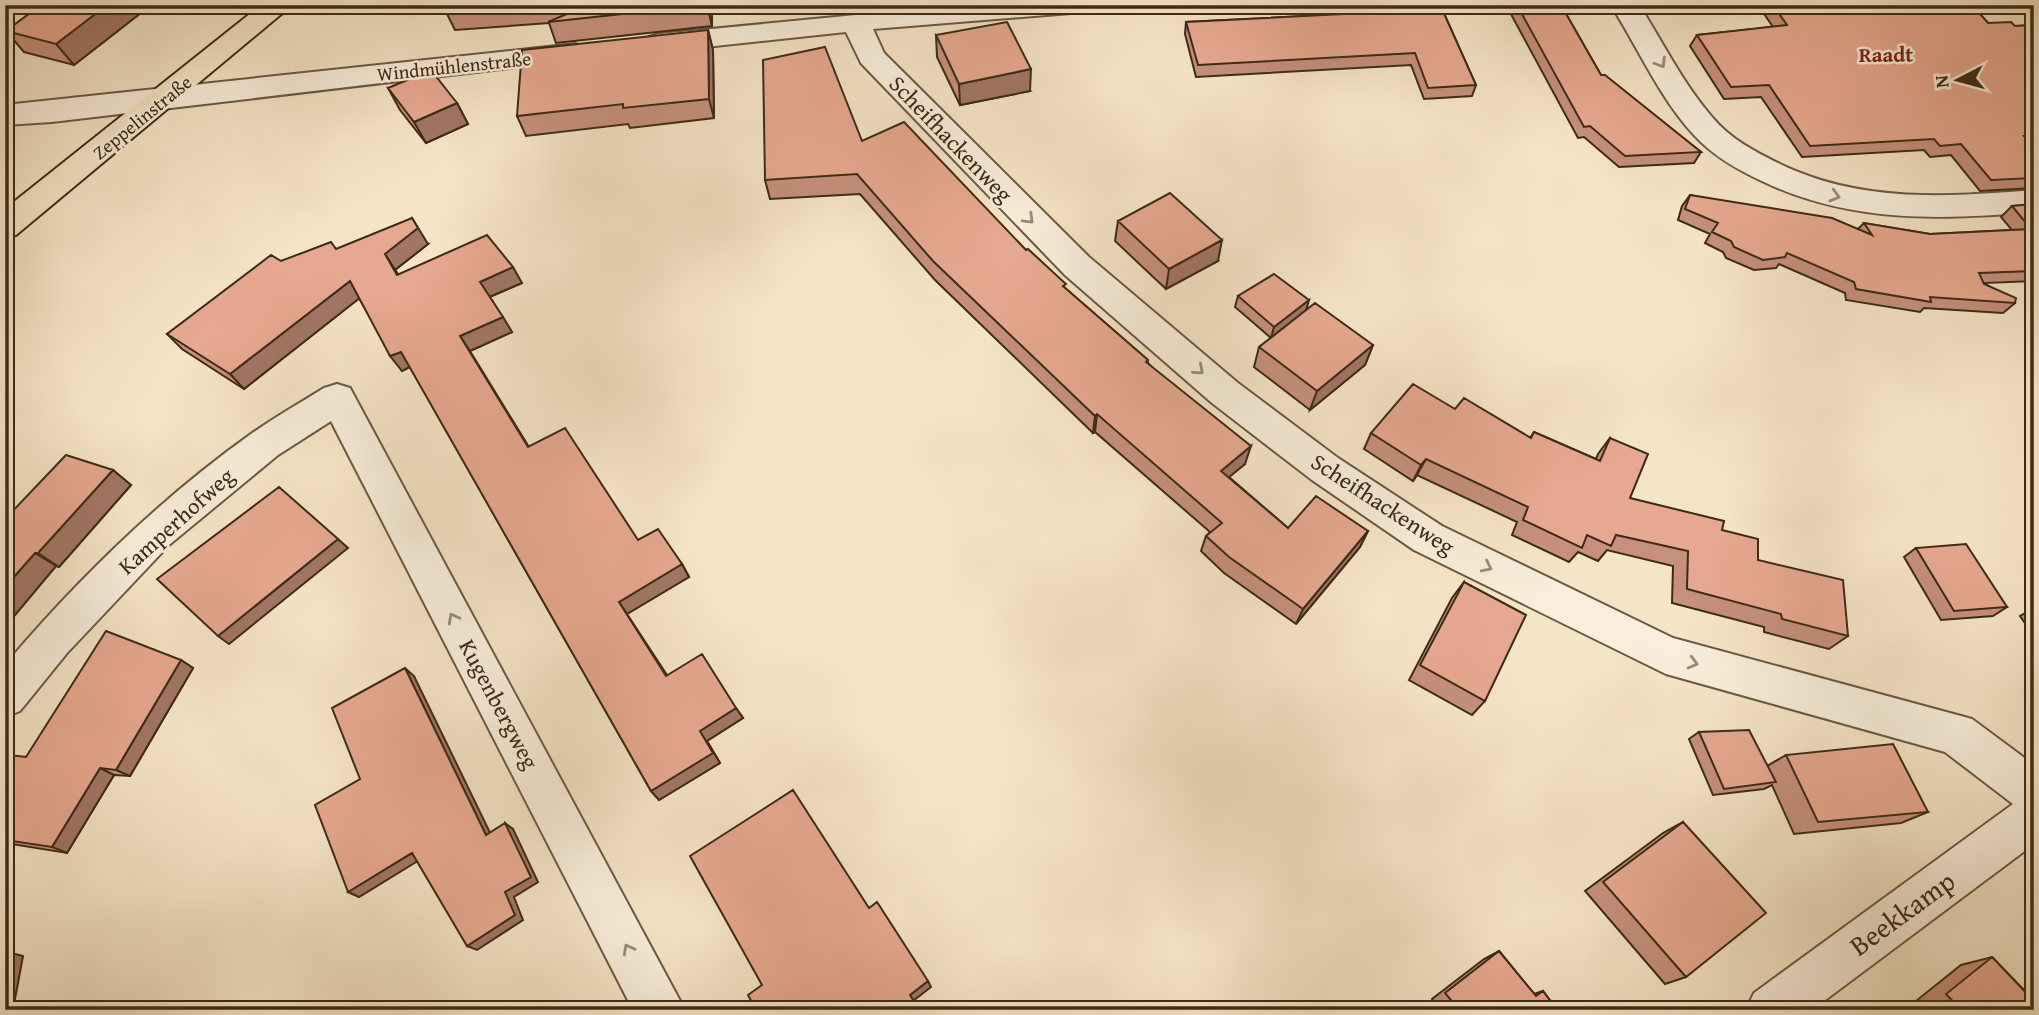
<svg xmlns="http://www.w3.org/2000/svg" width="2039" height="1015" viewBox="0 0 2039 1015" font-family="'Gentium Book Plus',serif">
	<rect width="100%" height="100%" fill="#f5e5c7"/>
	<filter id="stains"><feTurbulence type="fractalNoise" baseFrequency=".00286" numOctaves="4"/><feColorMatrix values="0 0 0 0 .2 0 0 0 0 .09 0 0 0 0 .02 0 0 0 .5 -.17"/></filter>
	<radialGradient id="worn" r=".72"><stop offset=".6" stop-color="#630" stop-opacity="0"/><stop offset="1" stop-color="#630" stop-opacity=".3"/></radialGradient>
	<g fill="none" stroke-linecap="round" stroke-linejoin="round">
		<g stroke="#6b5943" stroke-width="4">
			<path id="minor" d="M 960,5 L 1085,5 L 1081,11 L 1071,13 L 873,29 L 884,53 L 1089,257 L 1238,383 L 1338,458 L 1442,526 L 1673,638 L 1972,719 L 2034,765 L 2034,844 L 1812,1010 L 1746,1010 L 1754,993 L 2013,804 L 1945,752 L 1666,674 L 1414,550 L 1312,480 L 1212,403 L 1065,275 L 861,63 L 846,32 L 659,52 L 649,49 L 645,43 L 649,37 L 659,34 Z
				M 1611,5 L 1639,5 C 1663,42 1683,84 1712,117 C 1730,139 1757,153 1782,165 C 1863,203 1947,197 2034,190 L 2034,212 C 1940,220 1851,223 1764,182 C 1738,170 1713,156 1694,135 C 1660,98 1638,48 1611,5 Z
				M 575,44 L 585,47 L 589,53 L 585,59 L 52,122 L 5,125 L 5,105 Z
				M 337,384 L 350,388 L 685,1010 L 633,1010 L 331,421 L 278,455 L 169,545 L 67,653 L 20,711 L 5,717 L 5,665 C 78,579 160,499 251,434 C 275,417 300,403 324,388 Z"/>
		</g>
		<g stroke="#3d2a17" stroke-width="4">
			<path id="major" d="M 261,5 L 292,5 L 16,235 L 5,238 L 5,209 Z"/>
		</g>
		<use href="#minor" fill="#f8eedb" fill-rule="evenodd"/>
		<use href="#major" fill="#f5e5c7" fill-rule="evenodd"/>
	</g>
	<path fill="#c6907c" stroke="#3d2a17" stroke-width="2" d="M 41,5 L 151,5 L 74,65 L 24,52 L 6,31 Z
		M 445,5 L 712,5 L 712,26 L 556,43 L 549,23 L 455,30 L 445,10 Z
		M 1506,5 L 1561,5 L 1601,75 L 1701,152 L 1694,163 L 1619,167 L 1584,137 L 1578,138 Z
		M 1758,5 L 1972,5 L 1988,23 L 2015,26 L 2034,25 L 2034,146 L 2033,146 L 2034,147 L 2034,188 L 1980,191 L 1951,155 L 1930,157 L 1924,150 L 1802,157 L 1761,97 L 1724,99 L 1690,46 L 1697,35 L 1773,27 Z
		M 1442,9 L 1476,85 L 1472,96 L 1424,99 L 1411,65 L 1196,77 L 1185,34 L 1186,22 Z
		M 708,30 L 713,50 L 714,118 L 630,128 L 628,124 L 526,136 L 517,116 Z
		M 936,35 L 1030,91 L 960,105 L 937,57 Z
		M 388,88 L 457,103 L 468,124 L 426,143 L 400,110 Z
		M 862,141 L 1026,250 L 1066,289 L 1148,360 L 1148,363 L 1245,464 L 1229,477 L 1288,528 L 1368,531 L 1360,547 L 1296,624 L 1224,573 L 1201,551 L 1206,536 L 1210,532 L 1095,432 L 1093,433 L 935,280 L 860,194 L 770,199 L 765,180 Z
		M 1690,195 L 1858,229 L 1864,223 L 1930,234 L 2012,230 L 2001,217 L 2012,206 L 2034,204 L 2034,281 L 1984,283 L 2015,303 L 2003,313 L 1924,308 L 1920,312 L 1846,300 L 1845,293 L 1779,264 L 1776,268 L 1754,270 L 1726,258 L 1723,252 L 1705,243 L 1710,234 L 1678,220 L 1682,206 Z
		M 1118,221 L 1218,261 L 1166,289 L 1115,241 Z
		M 428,244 L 395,270 L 398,274 L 522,283 L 490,297 L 512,332 L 470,351 L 529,447 L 638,540 L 682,564 L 689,577 L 627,614 L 667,675 L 736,708 L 743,718 L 707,741 L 720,763 L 659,800 L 651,791 L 410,367 L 402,371 L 359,298 L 244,389 L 182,349 L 167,334 L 281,261 L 336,249 Z
		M 1238,296 L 1306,310 L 1373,345 L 1365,365 L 1310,410 L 1254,367 L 1259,347 L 1271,338 L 1235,307 Z
		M 1534,432 L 1596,459 L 1598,454 L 1610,438 L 1630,498 L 1722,530 L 1848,636 L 1829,649 L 1764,632 L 1764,627 L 1672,603 L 1673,566 L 1607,550 L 1598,561 L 1578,552 L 1569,562 L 1512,535 L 1517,522 L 1417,475 L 1413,481 L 1364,449 L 1371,433 L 1530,438 Z
		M 113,470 L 131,485 L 59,567 L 56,566 L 5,627 L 8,516 Z
		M 1916,548 L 2007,607 L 1993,616 L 1941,620 L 1904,557 Z
		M 1464,582 L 1485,701 L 1472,715 L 1409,680 L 1452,598 Z
		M 2034,608 L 2034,636 L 2020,616 Z
		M 181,660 L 193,668 L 130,776 L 114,775 L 67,853 L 5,843 L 5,762 L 26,757 Z
		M 1699,732 L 1767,766 L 1786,755 L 1928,812 L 1901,823 L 1794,834 L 1772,785 L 1764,789 L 1713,795 L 1689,739 Z
		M 1683,822 L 1686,977 L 1665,984 L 1585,891 L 1663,833 Z
		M 1499,951 L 1534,994 L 1543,991 L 1557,1010 L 1440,1010 L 1432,999 L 1484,959 Z
		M 1992,957 L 2023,989 L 2034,987 L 2034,1010 L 1925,1010 L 1916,1001 L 1961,965 Z"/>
	<path fill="#a17665" stroke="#3d2a17" stroke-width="2" d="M 107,5 L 151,5 L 74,65 L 56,44 Z
		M 707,5 L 712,5 L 712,26 Z
		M 708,30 L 713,50 L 714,118 L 709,99 Z
		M 1031,69 L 1030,91 L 960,105 L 959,84 Z
		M 457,103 L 468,124 L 426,143 L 414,122 Z
		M 412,218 L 428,244 L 395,270 L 408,290 L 385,254 Z
		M 1222,240 L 1218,261 L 1166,289 L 1169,269 Z
		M 513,267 L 522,283 L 489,297 L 480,282 Z
		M 350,281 L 361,297 L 244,389 L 230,374 Z
		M 1309,300 L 1306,311 L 1271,338 L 1274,327 Z
		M 503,317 L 512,332 L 470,351 L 460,336 Z
		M 1373,345 L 1365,365 L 1310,410 L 1317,391 Z
		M 401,352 L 411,366 L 402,371 L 390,356 Z
		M 1097,414 L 1095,432 L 1093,433 L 1095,416 Z
		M 1251,446 L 1245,464 L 1216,488 L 1221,471 Z
		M 1426,459 L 1417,475 L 1413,481 L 1421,465 Z
		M 113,470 L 131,485 L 59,567 L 38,553 Z
		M 1368,531 L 1360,547 L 1296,624 L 1303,609 Z
		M 338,539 L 348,548 L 229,644 L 218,636 Z
		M 35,553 L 56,566 L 5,627 L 5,587 Z
		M 682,564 L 689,577 L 627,614 L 619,602 Z
		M 181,660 L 193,668 L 130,776 L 116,770 Z
		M 405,668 L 414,676 L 494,841 L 486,835 Z
		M 736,708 L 743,718 L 707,741 L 720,763 L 659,800 L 651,791 L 700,731 Z
		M 100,768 L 114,775 L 67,853 L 52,847 Z
		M 505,823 L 513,829 L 538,882 L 514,897 L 523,920 L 477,950 L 467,946 L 505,892 Z
		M 412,853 L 421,859 L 359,897 L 348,892 Z
		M 7,952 L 23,956 L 13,1010 L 5,1010 L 5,959 Z
		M 928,981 L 931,987 L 913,1001 L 910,995 Z"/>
	<path fill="#e6a890" stroke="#3d2a17" stroke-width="2" d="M 41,5 L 107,5 L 56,44 L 6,31 Z
		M 445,5 L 502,5 L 445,10 Z
		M 588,5 L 706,5 L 548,22 Z
		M 1517,5 L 1561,5 L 1601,75 L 1605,75 L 1701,152 L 1625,156 L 1590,126 L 1584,127 Z
		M 1773,5 L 1972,5 L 1988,23 L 2011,22 L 2015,26 L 2034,25 L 2034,135 L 2024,136 L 2034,147 L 2034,178 L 1991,180 L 1961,144 L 1940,146 L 1934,139 L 1810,146 L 1769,85 L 1731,87 L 1697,35 L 1787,25 Z
		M 1442,9 L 1476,85 L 1428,88 L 1415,53 L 1198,65 L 1186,22 Z
		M 1007,22 L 1031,69 L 959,84 L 936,35 Z
		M 708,30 L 709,99 L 623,108 L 623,104 L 517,116 L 522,50 Z
		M 825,47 L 862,141 L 904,122 L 1026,250 L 1028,249 L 1066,284 L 1063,286 L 1148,360 L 1146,362 L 1251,446 L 1221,471 L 1288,528 L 1316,496 L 1368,531 L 1303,609 L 1229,557 L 1206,536 L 1222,523 L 1097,414 L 1095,416 L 933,261 L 857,174 L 765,180 L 763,60 Z
		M 431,70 L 457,103 L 414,122 L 388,88 Z
		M 1170,193 L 1222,240 L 1169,269 L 1118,221 Z
		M 1690,195 L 1832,218 L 1872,235 L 1864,223 L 1930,234 L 2031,229 L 2012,206 L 2034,204 L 2034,271 L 1979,273 L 1984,284 L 2016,298 L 2015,303 L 1930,297 L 1931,302 L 1856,289 L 1854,282 L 1787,253 L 1785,257 L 1763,260 L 1734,247 L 1731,241 L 1712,232 L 1718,223 L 1685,209 Z
		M 412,218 L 418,228 L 385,254 L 397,275 L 487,235 L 513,267 L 480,282 L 503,317 L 460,336 L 528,447 L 565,428 L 638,540 L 658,529 L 682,564 L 619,602 L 666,676 L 702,654 L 736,708 L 700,731 L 713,753 L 651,791 L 401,352 L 390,356 L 350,281 L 230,374 L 167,334 L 271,255 L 281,261 L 331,242 L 336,249 Z
		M 1274,274 L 1309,300 L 1274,327 L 1238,296 Z
		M 1315,303 L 1373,345 L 1317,391 L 1259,347 Z
		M 1413,384 L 1455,409 L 1464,398 L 1531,438 L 1534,432 L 1600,461 L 1610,438 L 1648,454 L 1630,498 L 1724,521 L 1722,530 L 1758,539 L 1758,560 L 1843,580 L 1848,636 L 1782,619 L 1781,614 L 1687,589 L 1688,551 L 1616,535 L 1611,546 L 1587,535 L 1582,548 L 1523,520 L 1528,507 L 1426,459 L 1421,465 L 1371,433 Z
		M 66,455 L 113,470 L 38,553 L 35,553 L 5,587 L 5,515 L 8,516 Z
		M 279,487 L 338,539 L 218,636 L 157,579 Z
		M 1966,544 L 2007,607 L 1954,611 L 1916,548 Z
		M 1464,582 L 1526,615 L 1485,701 L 1420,665 Z
		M 106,631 L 181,660 L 116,770 L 100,768 L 52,847 L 5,840 L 5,762 L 10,755 L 26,757 Z
		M 405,668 L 486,835 L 505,823 L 531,877 L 505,892 L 515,915 L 467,946 L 412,853 L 348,892 L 315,805 L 360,779 L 332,708 Z
		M 1749,730 L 1776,782 L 1724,789 L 1699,732 Z
		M 1893,744 L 1928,812 L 1818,822 L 1786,755 Z
		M 793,790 L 869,908 L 877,902 L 928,981 L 910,995 L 919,1010 L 756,1010 L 748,995 L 762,985 L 690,856 Z
		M 1683,822 L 1766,913 L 1686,977 L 1603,882 Z
		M 1499,951 L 1536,996 L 1543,991 L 1557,1010 L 1459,1010 L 1445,993 Z
		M 1992,957 L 2030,997 L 2034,994 L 2034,1010 L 1961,1010 L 1946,994 Z"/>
	<defs><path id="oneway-chevron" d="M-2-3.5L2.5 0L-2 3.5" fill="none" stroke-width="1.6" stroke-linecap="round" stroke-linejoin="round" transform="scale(1.75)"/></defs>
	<g stroke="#9a8c79">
		<use href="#oneway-chevron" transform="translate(1661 63) rotate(58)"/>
		<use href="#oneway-chevron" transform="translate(1835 196) rotate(16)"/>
		<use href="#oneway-chevron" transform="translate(1029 219) rotate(45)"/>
		<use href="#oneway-chevron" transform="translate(1199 370) rotate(41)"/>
		<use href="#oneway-chevron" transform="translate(1487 567) rotate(26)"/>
		<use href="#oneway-chevron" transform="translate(453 618) rotate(-118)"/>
		<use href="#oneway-chevron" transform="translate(1693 663) rotate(15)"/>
		<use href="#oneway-chevron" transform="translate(628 949) rotate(-118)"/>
	</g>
	<g text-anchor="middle" stroke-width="5" stroke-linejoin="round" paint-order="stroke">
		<g font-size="19" fill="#3d2a17" stroke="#f8eedb">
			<text transform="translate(454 66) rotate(-6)" y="7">Windmühlenstraße</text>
			<text transform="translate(142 117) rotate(-39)" y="7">Zeppelinstraße</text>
		</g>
		<g font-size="21" font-weight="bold" fill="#7a1f14" stroke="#f8eedb">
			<text x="1886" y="62">Raadt</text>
		</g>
		<g font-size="23" fill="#3d2a17" stroke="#f8eedb">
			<text transform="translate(951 139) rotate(46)" y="8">Scheifhackenweg</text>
			<text transform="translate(1383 504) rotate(33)" y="8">Scheifhackenweg</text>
			<text transform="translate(176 521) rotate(-42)" y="8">Kamperhofweg</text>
			<text transform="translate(499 704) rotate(62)" y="8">Kugenbergweg</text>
		</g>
		<g font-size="28" fill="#3d2a17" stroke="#f8eedb">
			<text transform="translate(1902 913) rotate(-36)" y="10">Beekkamp</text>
		</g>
	</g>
	<rect width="2039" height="1015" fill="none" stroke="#f5e5c7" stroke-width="28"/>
	<rect x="7" y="7" width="2025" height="1001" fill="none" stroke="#3d2a17" stroke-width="3.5"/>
	<rect x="14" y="14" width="2011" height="987" fill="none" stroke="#3d2a17" stroke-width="2"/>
	<g transform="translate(1958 80) rotate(264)" stroke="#f8eedb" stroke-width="5" paint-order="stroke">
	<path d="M0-5L12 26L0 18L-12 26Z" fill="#3d2a17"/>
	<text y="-10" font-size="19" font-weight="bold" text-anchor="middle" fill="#3d2a17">N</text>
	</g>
	<rect width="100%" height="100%" filter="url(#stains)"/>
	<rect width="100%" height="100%" fill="url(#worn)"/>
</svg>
